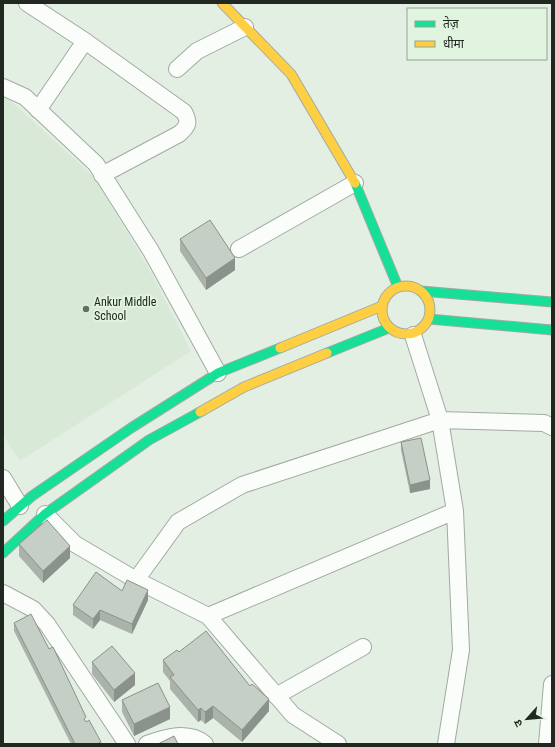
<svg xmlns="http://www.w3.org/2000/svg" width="555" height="747" viewBox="0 0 555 747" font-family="'Roboto Condensed','Noto Sans Devanagari',sans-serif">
	<rect width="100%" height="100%" fill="#e4efe4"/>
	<path fill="#d8ead7" d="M 3,94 L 94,177 L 148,267 L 191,351 L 20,461 L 3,435 Z"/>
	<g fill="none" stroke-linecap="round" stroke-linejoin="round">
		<g stroke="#a2aaa2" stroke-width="18">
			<path id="street" d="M 27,3 L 85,41 L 184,112 C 190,123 188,126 179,134 L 102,175
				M 177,69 L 197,51 L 245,27
				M 3,87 L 25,97 L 96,164 L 151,251 L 218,373
				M 38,110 L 85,41
				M 239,249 L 355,183
				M 413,335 L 440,420 L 455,511 L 461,650 L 446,744
				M 3,478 L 20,506
				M 45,514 L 75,544 L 136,580 L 208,616 L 293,715 L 338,744
				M 136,580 L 178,522 L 242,485 L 440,420 L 544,423 L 552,427
				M 3,593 L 33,609 L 47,624 L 127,744
				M 208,616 L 455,511
				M 276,696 L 363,647
				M 147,744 C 165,737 189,730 205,744
				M 547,744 L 552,684"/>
		</g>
		<g stroke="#a2aaa2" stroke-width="11">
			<path id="fast" d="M 355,183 L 398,287
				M 421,291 L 552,302
				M 429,319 L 552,330
				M 327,353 L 389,328
				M 3,521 L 32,496 L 131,428 L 218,373 L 280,348
				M 3,553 L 45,514 L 149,440 L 200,412"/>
		</g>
		<g stroke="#a2aaa2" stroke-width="11">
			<path id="slow" d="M 222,3 L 291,74 L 355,183
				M382 310a24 24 0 1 1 48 0a24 24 0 1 1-48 0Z
				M 280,348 L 382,306
				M 200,412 L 244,387 L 327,353"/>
		</g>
		<use href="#street" stroke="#fbfdfb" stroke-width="16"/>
		<use href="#fast" stroke="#16e098" stroke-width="9"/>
		<use href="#slow" stroke="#ffcf43" stroke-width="9"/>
	</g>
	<path fill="#aab2aa" d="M 180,239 L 235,270 L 206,290 L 180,251 Z
		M 401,442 L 430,489 L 410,493 L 401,450 Z
		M 19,544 L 70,558 L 43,583 L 19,556 Z
		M 122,591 L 148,600 L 132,634 L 100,620 L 93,629 L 73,615 L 73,605 Z
		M 14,623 L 49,649 L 86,722 L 101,744 L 71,744 L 14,631 Z
		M 179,652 L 269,711 L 242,742 L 213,718 L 205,724 L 201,720 L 198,722 L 170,689 L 170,681 L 163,672 L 163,660 Z
		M 92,662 L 135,685 L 114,702 L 92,674 Z
		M 122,700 L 170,719 L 134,736 L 122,712 Z"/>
	<path fill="#8b918b" d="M 235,258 L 235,270 L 206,290 L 206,278 Z
		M 430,480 L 430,489 L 410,493 L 410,485 Z
		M 70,546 L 70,558 L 43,583 L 43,571 Z
		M 148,590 L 148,600 L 132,634 L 132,624 Z
		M 100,610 L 100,620 L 93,629 L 93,619 Z
		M 135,673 L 135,685 L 114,702 L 114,690 Z
		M 269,699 L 269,711 L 242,742 L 242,730 Z
		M 213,706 L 213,718 L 205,724 L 205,712 Z
		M 170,707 L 170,719 L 134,736 L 134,724 Z
		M 201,708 L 201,720 L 198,722 L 198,710 Z"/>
	<path fill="#c6cfc6" stroke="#8b918b" d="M 210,220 L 235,258 L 206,278 L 180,239 Z
		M 421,438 L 430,480 L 410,485 L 401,442 Z
		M 47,520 L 70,546 L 43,571 L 19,544 Z
		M 96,572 L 122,591 L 127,580 L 148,590 L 132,624 L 100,610 L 93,619 L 73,605 Z
		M 31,614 L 49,649 L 53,647 L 86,717 L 84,719 L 86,722 L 89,720 L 101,742 L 97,744 L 75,744 L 14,623 Z
		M 206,631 L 250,686 L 252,684 L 269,699 L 242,730 L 213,706 L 205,712 L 201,708 L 198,710 L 170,677 L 174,675 L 163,660 L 177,650 L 179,652 Z
		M 112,646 L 135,673 L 114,690 L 92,662 Z
		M 158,683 L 170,707 L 134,724 L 122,700 Z
		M 174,736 L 178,744 L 158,744 Z"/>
	<circle fill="#656e65" stroke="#e0f4df" stroke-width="1.5" cx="86" cy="309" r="4"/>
	<g text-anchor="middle" stroke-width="3.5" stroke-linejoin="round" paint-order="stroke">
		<g font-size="12" fill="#212821" stroke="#e0f4df" text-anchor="start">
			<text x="94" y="306">Ankur Middle<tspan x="94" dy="14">School</tspan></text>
		</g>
	</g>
	<rect width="555" height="747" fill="none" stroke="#212821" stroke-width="8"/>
	<rect x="407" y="8" width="140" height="52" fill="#e0f4df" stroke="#94a293"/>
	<rect x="415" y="21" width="20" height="6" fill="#16e098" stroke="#94a293"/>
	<text x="443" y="28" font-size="12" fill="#212821">तेज़</text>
	<rect x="415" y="41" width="20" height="6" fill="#ffcf43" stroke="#94a293"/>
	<text x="443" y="48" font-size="12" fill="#212821">धीमा</text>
	<g transform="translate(527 719) rotate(243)" stroke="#e0f4df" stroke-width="3" paint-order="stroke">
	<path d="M0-3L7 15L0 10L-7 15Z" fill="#212821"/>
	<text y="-6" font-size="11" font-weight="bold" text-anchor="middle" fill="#212821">उ</text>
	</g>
</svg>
